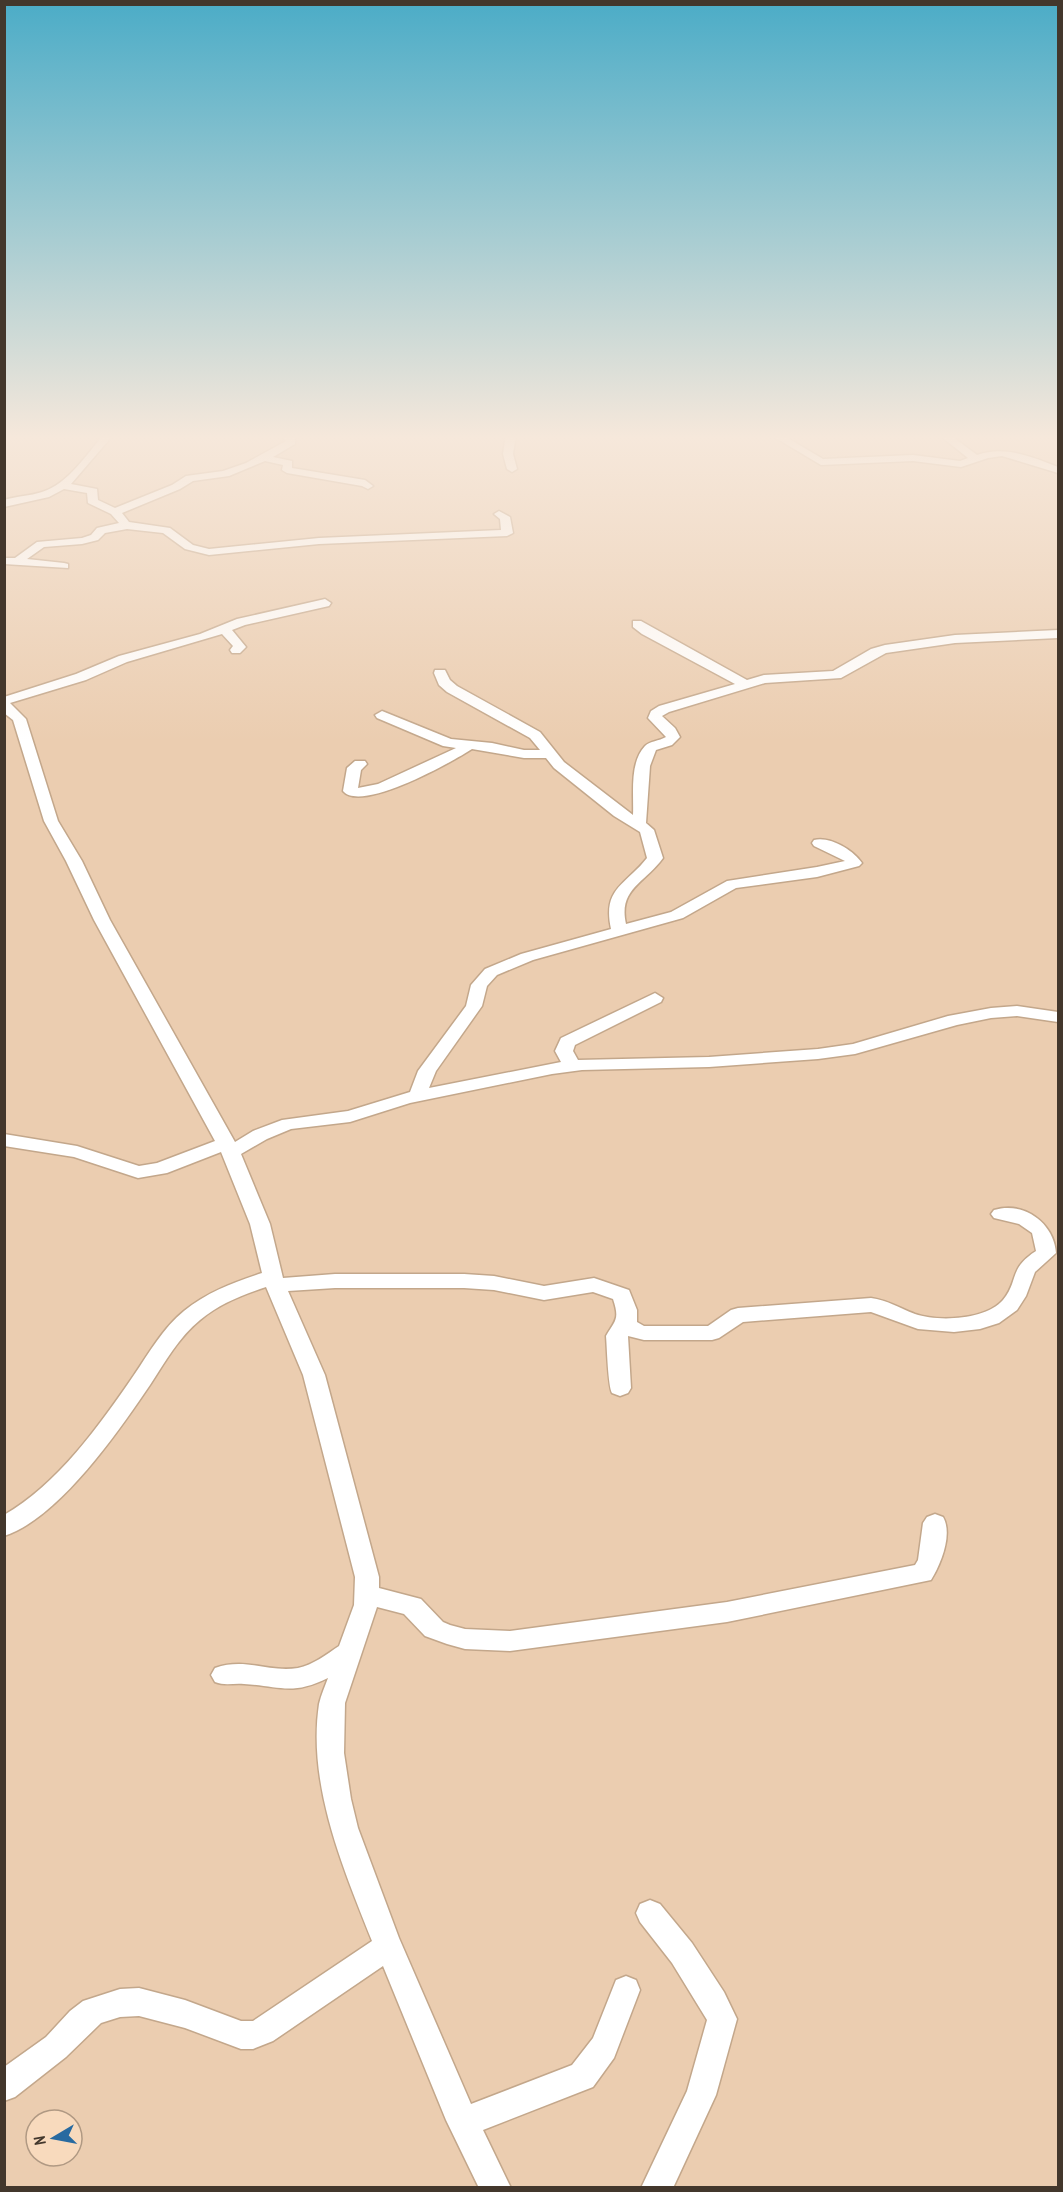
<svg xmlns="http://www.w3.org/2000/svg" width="1063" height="2192" viewBox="0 0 1063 2192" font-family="'PT Sans Narrow',sans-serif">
	<rect width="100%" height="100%" fill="#ebcdb0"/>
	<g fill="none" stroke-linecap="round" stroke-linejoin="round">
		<g stroke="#c3a78b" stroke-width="3">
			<path id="minor" d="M 104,434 L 114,434 L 71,484 L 97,489 L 98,500 L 115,508 L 172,485 L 186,476 L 223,471 L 246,463 L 286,441 L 278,434 L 290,434 L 295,438 L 295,444 L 273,457 L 292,461 L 292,468 L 365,480 L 373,486 L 368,489 L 362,486 L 287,473 L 282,470 L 283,465 L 265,461 L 229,476 L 193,481 L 180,489 L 122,513 L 129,522 L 170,528 L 193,545 L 209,549 L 319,538 L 501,530 L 500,519 L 494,514 L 499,511 L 510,517 L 513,533 L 507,536 L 319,544 L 209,555 L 185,549 L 163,533 L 127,529 L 105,533 L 98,540 L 82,544 L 44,547 L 27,559 L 64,563 L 68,564 L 68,568 L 4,564 L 4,558 L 15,558 L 37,542 L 82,538 L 91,535 L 97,528 L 119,523 L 111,514 L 88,503 L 87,493 L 64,489 L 49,497 L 4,507 L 4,500 C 17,496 30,496 42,492 C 68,484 87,454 104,434 Z
				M 506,434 L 516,434 L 513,454 L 517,469 L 512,472 L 507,469 L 503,454 Z
				M 769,434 L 781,434 L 823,459 L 913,455 L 960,461 L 968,458 L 938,434 L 949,434 L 977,455 C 1005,445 1032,457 1058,467 L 1058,473 L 1002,456 L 988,458 L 961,467 L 913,461 L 821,465 Z
				M 325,599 L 331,603 L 329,606 L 245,625 L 232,630 L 246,647 L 240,653 L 232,653 L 230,650 L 233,646 L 222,634 L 127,662 L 86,680 L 10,703 L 26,719 L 58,821 L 82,861 L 110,920 L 235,1142 L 253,1131 L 282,1120 L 348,1111 L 410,1092 L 418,1071 L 466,1006 L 471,985 L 485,969 L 521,954 L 611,929 C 602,888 626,885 647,858 L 640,832 L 614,816 L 554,768 L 546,758 L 524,758 L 472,749 C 452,762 361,813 343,791 L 347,768 L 355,761 L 365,761 L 367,764 L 361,770 L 358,788 L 378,784 L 456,748 L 443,746 L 377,718 L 375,715 L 382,711 L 451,739 L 492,743 L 524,750 L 540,750 L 530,738 L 447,692 L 439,685 L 434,673 L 435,670 L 445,670 L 450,680 L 457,686 L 540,732 L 564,762 L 633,815 C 634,794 629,763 645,746 C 650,741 659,741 666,737 L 648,718 L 651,711 L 659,706 L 735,684 L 642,634 L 633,627 L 633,621 L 641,621 L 747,680 L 764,675 L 833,671 L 871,649 L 885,645 L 955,635 L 1058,630 L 1058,638 L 955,643 L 886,653 L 841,678 L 765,683 L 669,712 L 662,716 L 675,728 L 680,737 L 672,745 L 656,750 L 650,766 L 646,823 L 654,830 L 663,858 C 645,883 618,889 626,924 L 671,912 L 727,881 L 817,867 L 845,861 L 814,846 L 812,843 L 814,840 C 830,836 853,850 862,863 L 859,866 L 817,877 L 736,888 L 683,918 L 533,960 L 497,975 L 487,986 L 482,1006 L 436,1071 L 429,1088 L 561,1062 L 555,1051 L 561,1038 L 655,993 L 663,998 L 661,1002 L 575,1045 L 573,1051 L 578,1060 L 709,1057 L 818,1049 L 853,1044 L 948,1016 L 991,1008 L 1017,1006 L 1058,1012 L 1058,1022 L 1017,1016 L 991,1018 L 957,1025 L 855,1054 L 818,1059 L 709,1067 L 582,1070 L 552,1074 L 410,1103 L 350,1122 L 291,1129 L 267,1139 L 241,1154 L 270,1224 L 283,1278 L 335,1274 L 464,1274 L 494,1276 L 544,1286 L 594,1278 L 629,1290 L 637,1310 L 637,1322 L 644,1326 L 708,1326 L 731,1310 L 738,1308 L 871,1298 C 887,1300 899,1308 915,1314 C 938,1322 986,1320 1003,1300 C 1019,1281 1008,1269 1036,1251 L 1032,1233 L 1019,1224 L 994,1218 L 991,1214 L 994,1210 C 1024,1201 1054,1223 1056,1253 L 1035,1272 L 1026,1296 L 1017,1310 L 999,1323 L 980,1329 L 954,1332 L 918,1329 L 871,1312 L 743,1322 L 719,1338 L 712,1340 L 644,1340 L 628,1336 L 631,1388 L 628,1393 L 620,1396 L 612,1393 C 608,1386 607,1348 606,1336 C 615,1320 620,1320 613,1299 L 593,1292 L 544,1300 L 494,1290 L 464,1288 L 335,1288 L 288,1291 L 325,1375 L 379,1577 L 379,1588 L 421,1599 L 443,1622 L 450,1625 L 465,1629 L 510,1631 L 727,1602 L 915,1565 L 918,1560 L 923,1523 L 927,1517 L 935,1514 L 943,1517 C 953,1534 941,1564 931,1580 L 727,1622 L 510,1651 L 465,1649 L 447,1644 L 425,1636 L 404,1614 L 377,1607 L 345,1703 L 344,1753 L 351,1799 L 358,1828 L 399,1938 L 471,2104 L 572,2065 L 593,2038 L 616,1980 L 626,1976 L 636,1980 L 640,1990 L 614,2058 L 593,2087 L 483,2130 L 511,2188 L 479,2188 L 446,2120 L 383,1966 L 273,2041 L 253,2049 L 241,2049 L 185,2028 L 139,2016 L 120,2017 L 101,2023 L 66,2057 L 15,2097 L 4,2101 L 4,2067 L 46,2037 L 70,2011 L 83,2001 L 120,1989 L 139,1988 L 185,2000 L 241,2021 L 253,2021 L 372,1941 C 343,1868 307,1784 319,1704 C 321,1695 325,1686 328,1678 C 292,1696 279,1686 244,1684 C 233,1683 225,1686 215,1682 L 211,1675 L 215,1668 C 246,1657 269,1673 298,1668 C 313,1665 327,1654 339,1646 L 354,1605 L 355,1577 L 303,1375 L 266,1287 C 242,1295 219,1304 200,1320 C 179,1337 165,1362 150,1385 C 119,1431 58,1519 4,1536 L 4,1515 C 58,1484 99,1426 134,1375 C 149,1353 163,1328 184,1311 C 207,1292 235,1282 262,1273 L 250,1224 L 221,1152 L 167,1173 L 138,1178 L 74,1157 L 4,1146 L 4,1134 L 77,1146 L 139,1166 L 157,1163 L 215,1141 L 94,920 L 66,861 L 44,821 L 13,720 L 4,713 L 4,697 L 76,674 L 119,656 L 200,634 L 237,619 Z
				M 650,1900 L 660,1904 L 692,1943 L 724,1992 L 737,2019 L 716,2095 L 673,2188 L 641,2188 L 687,2091 L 707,2020 L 672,1963 L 640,1922 L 636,1913 L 640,1904 Z"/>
		</g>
		<use href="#minor" fill="#fff" fill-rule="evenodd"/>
	</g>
	<linearGradient id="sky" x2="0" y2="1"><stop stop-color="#4bacc7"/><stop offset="0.59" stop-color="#f6e8db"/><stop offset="1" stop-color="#f6e8db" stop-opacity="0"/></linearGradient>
	<rect width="1063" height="741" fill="url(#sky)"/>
	<rect width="1063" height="2192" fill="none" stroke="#43372c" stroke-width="12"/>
	<g transform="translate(54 2138) rotate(260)"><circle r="28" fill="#f8dabd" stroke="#b09983" stroke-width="1.5"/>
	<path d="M0-4.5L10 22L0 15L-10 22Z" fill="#286aa0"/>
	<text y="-9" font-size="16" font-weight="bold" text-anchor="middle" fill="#43372c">N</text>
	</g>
</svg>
